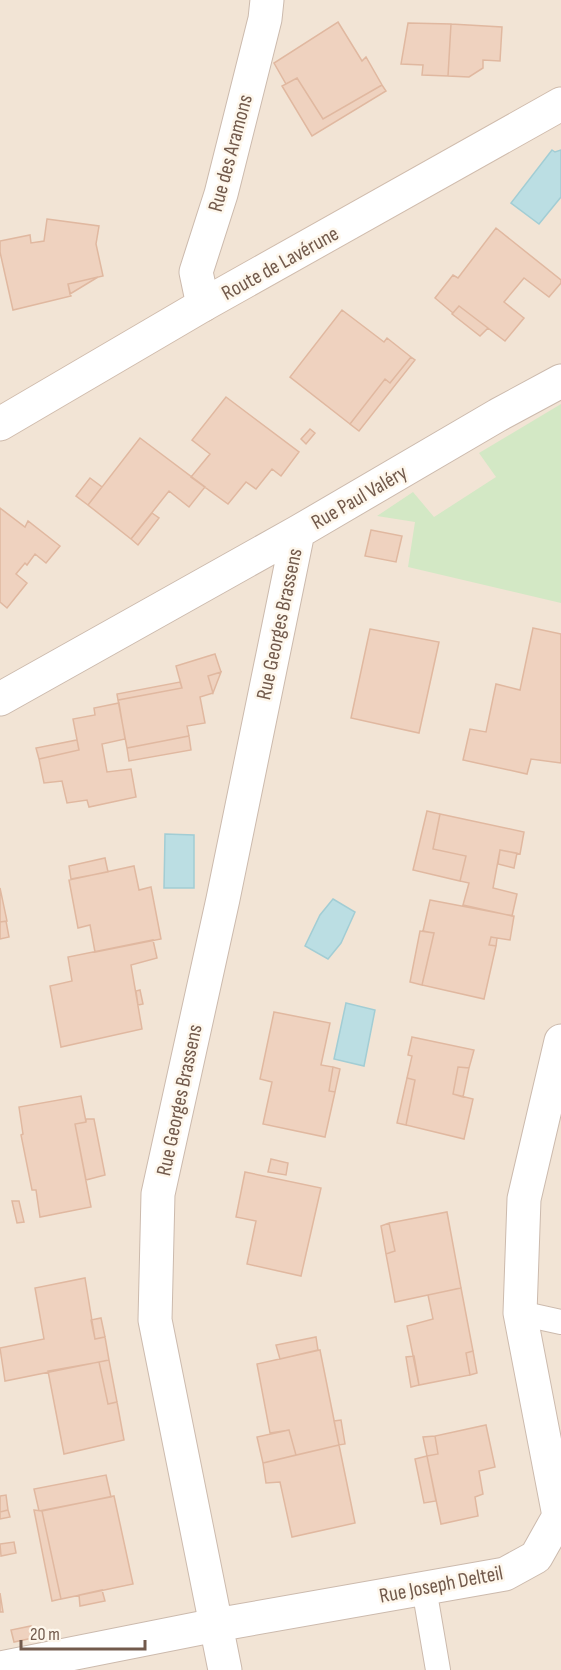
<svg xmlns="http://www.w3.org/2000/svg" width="561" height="1670" viewBox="0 0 561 1670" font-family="'Sofia Sans Condensed',sans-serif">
	<rect width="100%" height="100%" fill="#fbf3e6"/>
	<path fill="#f2e4d5" d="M 0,0 L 561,0 L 561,1670 L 0,1670 Z"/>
	<path fill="#d3e8c5" d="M 561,404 L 561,603 L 408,567 L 415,522 L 377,516 L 413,492 L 434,517 L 496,477 L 479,453 Z"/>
	<path fill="#bbdee3" stroke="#a2cdd4" stroke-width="1.5" d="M 552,150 L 555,152 L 561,150 L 561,197 L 539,224 L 511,203 Z
		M 165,834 L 194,835 L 194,888 L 164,888 Z
		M 333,899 L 355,912 L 341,943 L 328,959 L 305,946 L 320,915 Z
		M 346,1003 L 375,1010 L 364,1066 L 334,1059 Z"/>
	<path fill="#efd2bf" stroke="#e0b8a0" stroke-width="1.5" d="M 338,22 L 362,61 L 366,57 L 382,85 L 323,119 L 297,78 L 286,84 L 274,63 Z
		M 408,23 L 451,24 L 448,76 L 422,75 L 423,65 L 401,64 Z
		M 451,24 L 502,27 L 500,61 L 483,60 L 483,68 L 469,77 L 448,76 Z
		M 297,78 L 323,119 L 382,85 L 386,91 L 312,136 L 282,86 Z
		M 47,219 L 99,226 L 96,244 L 103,276 L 68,284 L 71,296 L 13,310 L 0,252 L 0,241 L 30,235 L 31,243 L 44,241 Z
		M 496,228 L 561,280 L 561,283 L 549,297 L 524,278 L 504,302 L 524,318 L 505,341 L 459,306 L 453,313 L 435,298 L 453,275 L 458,278 Z
		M 98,277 L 70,294 L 68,284 Z
		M 459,306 L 488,328 L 480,336 L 452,314 Z
		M 342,310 L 384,342 L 387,338 L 411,357 L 390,383 L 385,379 L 350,424 L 290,377 Z
		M 411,357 L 415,360 L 359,431 L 350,424 L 385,379 L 390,383 Z
		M 226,397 L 299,452 L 281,476 L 272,469 L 256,489 L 246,482 L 228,504 L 191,477 L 210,454 L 192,440 Z
		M 310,429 L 315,433 L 306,444 L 301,439 Z
		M 140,438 L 205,487 L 189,507 L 169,491 L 131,539 L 88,505 Z
		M 90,478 L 102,487 L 88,505 L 76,496 Z
		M 0,508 L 25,527 L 28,521 L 60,546 L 46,563 L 35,554 L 27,565 L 25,563 L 16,574 L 27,583 L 7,608 L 0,602 Z
		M 152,513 L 159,518 L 138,545 L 131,539 Z
		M 371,530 L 402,536 L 396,562 L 365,556 Z
		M 533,628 L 561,634 L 561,763 L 531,759 L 527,774 L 463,760 L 470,729 L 486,732 L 496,684 L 520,690 Z
		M 370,629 L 439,642 L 419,733 L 351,718 Z
		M 215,654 L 221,672 L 208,676 L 213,693 L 200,697 L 205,723 L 187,726 L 189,736 L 127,748 L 118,700 L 182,688 L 176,666 Z
		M 221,672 L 213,693 L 208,676 Z
		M 180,682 L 182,688 L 118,700 L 117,694 Z
		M 119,703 L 125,739 L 102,744 L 107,772 L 131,769 L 136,797 L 89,807 L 87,800 L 67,803 L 62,781 L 44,783 L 39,759 L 79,750 L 73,719 L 95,715 L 94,708 Z
		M 189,736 L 191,750 L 129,761 L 127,748 Z
		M 77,740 L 79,750 L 39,759 L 36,748 Z
		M 427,811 L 440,814 L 433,849 L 466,856 L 460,881 L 413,870 Z
		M 440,814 L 524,832 L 520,854 L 500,850 L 493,888 L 517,894 L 512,916 L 463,905 L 469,883 L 460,881 L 466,856 L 433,849 Z
		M 500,850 L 517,853 L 514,868 L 498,864 Z
		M 105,858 L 108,872 L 71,879 L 69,866 Z
		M 134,866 L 139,890 L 151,887 L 161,939 L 95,952 L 90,925 L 78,928 L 69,880 Z
		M 0,888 L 7,921 L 0,922 Z
		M 430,900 L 514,916 L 510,940 L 491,937 L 489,945 L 496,946 L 484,999 L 422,985 L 434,933 L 423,931 Z
		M 6,921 L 9,937 L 0,939 L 0,922 Z
		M 420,931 L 434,933 L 422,985 L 410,982 Z
		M 491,937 L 497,938 L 496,946 L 489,945 Z
		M 153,940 L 157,958 L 131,965 L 142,1029 L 61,1047 L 50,986 L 72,981 L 68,957 Z
		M 140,990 L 143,1004 L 138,1005 L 136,991 Z
		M 274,1012 L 330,1023 L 321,1065 L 333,1067 L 329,1091 L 335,1092 L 325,1137 L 263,1124 L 272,1082 L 260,1079 Z
		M 412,1037 L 474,1050 L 469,1068 L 458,1067 L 453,1094 L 473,1099 L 464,1139 L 406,1125 L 415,1080 L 407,1078 L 412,1056 L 408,1055 Z
		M 333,1067 L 340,1069 L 335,1092 L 329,1091 Z
		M 458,1067 L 469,1068 L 463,1097 L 453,1094 Z
		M 407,1078 L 415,1080 L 406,1125 L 397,1123 Z
		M 81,1096 L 86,1122 L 75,1124 L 91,1207 L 40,1217 L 36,1190 L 32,1190 L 21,1135 L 23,1134 L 19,1107 Z
		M 86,1119 L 94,1119 L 105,1175 L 86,1180 L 75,1124 L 86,1122 Z
		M 271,1159 L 288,1163 L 286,1175 L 268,1172 Z
		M 245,1172 L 321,1188 L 301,1276 L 247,1264 L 256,1221 L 236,1217 Z
		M 12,1201 L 19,1201 L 24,1222 L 17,1223 Z
		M 447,1212 L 461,1288 L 395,1302 L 386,1254 L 395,1251 L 389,1223 Z
		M 389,1223 L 395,1251 L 386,1254 L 381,1226 Z
		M 85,1278 L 95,1339 L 105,1337 L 109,1360 L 5,1381 L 0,1348 L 44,1339 L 35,1288 Z
		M 461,1288 L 473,1351 L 466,1353 L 470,1375 L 419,1385 L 407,1326 L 433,1319 L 428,1295 Z
		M 101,1318 L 105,1337 L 95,1339 L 91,1320 Z
		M 316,1337 L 318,1350 L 280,1359 L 276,1345 Z
		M 320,1350 L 339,1445 L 296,1455 L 289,1430 L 270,1433 L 257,1364 Z
		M 473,1351 L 477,1373 L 470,1375 L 466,1353 Z
		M 414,1356 L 419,1385 L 411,1387 L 406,1357 Z
		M 109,1360 L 117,1402 L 108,1404 L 99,1362 Z
		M 99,1362 L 108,1404 L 117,1402 L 124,1440 L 64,1454 L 48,1371 Z
		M 341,1420 L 345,1444 L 339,1445 L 334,1421 Z
		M 486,1425 L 495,1467 L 479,1471 L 483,1494 L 475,1497 L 478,1516 L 441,1524 L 427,1456 L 438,1454 L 435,1436 Z
		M 289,1430 L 296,1455 L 263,1463 L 257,1437 Z
		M 435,1436 L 438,1454 L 427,1456 L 423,1437 Z
		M 339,1445 L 355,1523 L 292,1537 L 280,1482 L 266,1483 L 263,1463 Z
		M 427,1456 L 436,1501 L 424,1503 L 415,1459 Z
		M 106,1475 L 111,1497 L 39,1511 L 34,1489 Z
		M 6,1495 L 8,1510 L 0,1512 L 0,1496 Z
		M 114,1496 L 133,1584 L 61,1599 L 42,1511 Z
		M 8,1510 L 10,1517 L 0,1519 L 0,1512 Z
		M 34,1510 L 42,1511 L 61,1599 L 52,1601 Z
		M 14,1542 L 16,1553 L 1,1556 L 0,1544 Z
		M 102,1590 L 105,1601 L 80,1606 L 79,1595 Z
		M 0,1593 L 3,1612 L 0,1612 Z
		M 31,1626 L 33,1638 L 14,1642 L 11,1630 Z"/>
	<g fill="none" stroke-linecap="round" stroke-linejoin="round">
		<g stroke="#ccbaad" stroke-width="26">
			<path id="lane" d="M 520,1313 L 561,1322
				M 424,1588 L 438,1670"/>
		</g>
		<g stroke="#ccbaad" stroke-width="35">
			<path id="street" d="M 203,305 L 196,272 L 221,194 L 265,19 L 267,0
				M 0,699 L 298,532 L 498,415 L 561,381
				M 0,1668 L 216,1625 L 505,1574 L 536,1557 L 559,1516 L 520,1313 L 524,1199 L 561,1041
				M 225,1670 L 155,1320 L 158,1194 L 223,899 L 298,532"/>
		</g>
		<g stroke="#d0bcad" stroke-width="35">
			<path id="secondary" d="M 0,424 L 203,305 L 561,104"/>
		</g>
		<use href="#lane" stroke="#fff" stroke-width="24"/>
		<use href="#street" stroke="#fff" stroke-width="33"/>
		<use href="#secondary" stroke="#fff" stroke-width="33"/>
	</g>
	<g text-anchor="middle" stroke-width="5" stroke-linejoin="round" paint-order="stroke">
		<g font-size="21" fill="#725a4c" stroke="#fef7ec">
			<text transform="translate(230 153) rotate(-75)" y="7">Rue des Aramons</text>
			<text transform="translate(280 263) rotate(-29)" y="7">Route de Lavérune</text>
			<text transform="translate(359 497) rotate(-30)" y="7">Rue Paul Valéry</text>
			<text transform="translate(279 624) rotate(-78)" y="7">Rue Georges Brassens</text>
			<text transform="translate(179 1100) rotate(-78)" y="7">Rue Georges Brassens</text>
			<text transform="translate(441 1584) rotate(-11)" y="7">Rue Joseph Delteil</text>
		</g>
	</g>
	<path d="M21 1640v9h124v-9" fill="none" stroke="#725a4c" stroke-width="3"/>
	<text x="30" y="1640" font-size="18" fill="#725a4c" stroke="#fef7ec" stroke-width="4.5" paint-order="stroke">20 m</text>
</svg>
